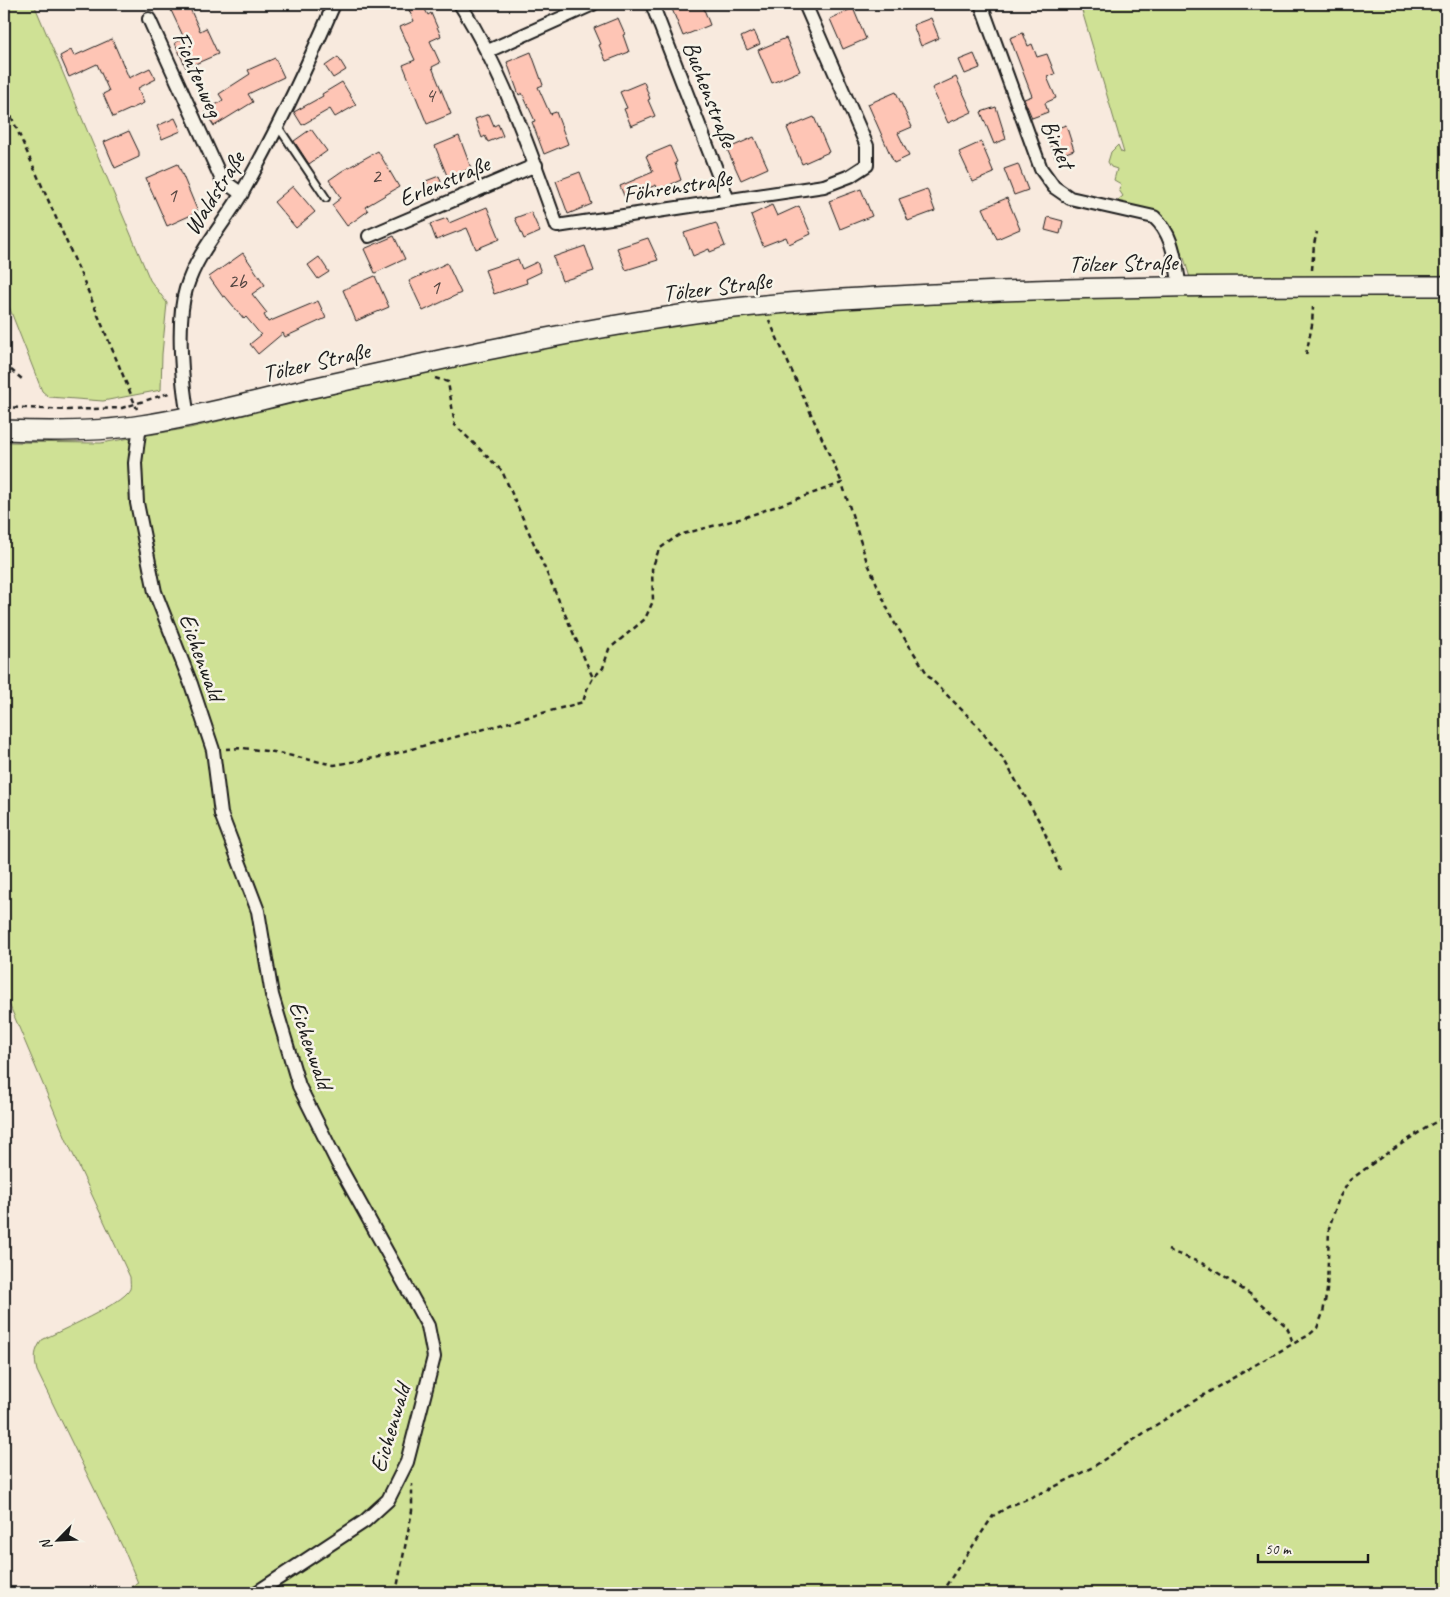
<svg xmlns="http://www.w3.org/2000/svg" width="1450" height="1597" viewBox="0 0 1450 1597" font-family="Caveat,sans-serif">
	<rect width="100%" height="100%" fill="#f8eade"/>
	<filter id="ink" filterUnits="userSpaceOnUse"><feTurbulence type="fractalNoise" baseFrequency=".02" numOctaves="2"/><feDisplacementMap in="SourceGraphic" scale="10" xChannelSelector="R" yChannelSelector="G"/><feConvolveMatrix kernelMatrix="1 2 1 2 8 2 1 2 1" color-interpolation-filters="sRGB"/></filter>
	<g filter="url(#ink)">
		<path fill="#cfe195" stroke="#767e58" d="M 4,4 L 34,4 L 150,280 L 167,303 L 162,354 L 161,390 L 103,401 L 49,397 L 42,391 L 4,294 Z
			M 1080,4 L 1446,4 L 1446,1593 L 120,1593 L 138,1583 L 125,1552 L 37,1371 C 34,1358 34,1351 42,1340 C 59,1331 123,1304 130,1289 C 131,1286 130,1281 130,1277 L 66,1139 L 4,992 L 4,442 L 101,443 L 190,428 L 493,356 L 590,338 L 750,315 L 1191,281 L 1184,258 L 1181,256 L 1154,223 L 1122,206 L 1118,200 L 1123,196 L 1119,190 L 1121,184 L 1114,180 L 1117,169 L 1111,167 L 1108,162 L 1111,152 L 1118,145 L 1121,152 L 1124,153 Z"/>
		<path fill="#fec5b5" stroke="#1c1c1c" d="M 168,4 L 188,4 L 200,31 L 206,28 L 218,54 L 186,68 L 175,43 L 184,38 Z
			M 406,4 L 422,4 L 428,15 L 431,13 L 441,36 L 430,41 L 440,63 L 432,67 L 451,114 L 427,124 L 403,65 L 415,60 L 400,27 L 414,21 Z
			M 670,4 L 702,4 L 710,25 L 683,36 Z
			M 853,8 L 866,39 L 843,49 L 830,19 Z
			M 618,18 L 625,34 L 623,35 L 629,52 L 606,61 L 599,45 L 601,44 L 594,28 Z
			M 931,18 L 939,38 L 921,46 L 913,25 Z
			M 754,31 L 760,44 L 747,50 L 741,37 Z
			M 1023,33 L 1028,46 L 1032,44 L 1037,57 L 1047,54 L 1055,74 L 1047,77 L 1056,98 L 1045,103 L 1048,112 L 1032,118 L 1024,99 L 1032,96 L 1010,38 Z
			M 786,38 L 800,71 L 772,83 L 758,50 Z
			M 112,39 L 129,78 L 150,68 L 156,79 L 138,88 L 144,103 L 113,117 L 103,94 L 109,91 L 97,64 L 69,77 L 60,56 L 71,50 L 74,56 Z
			M 531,52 L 543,85 L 538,87 L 550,114 L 556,112 L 568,144 L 544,154 L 532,122 L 535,121 L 522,93 L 519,95 L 507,62 Z
			M 974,54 L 980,68 L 965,74 L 959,60 Z
			M 338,57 L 346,70 L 333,78 L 325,66 Z
			M 275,58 L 284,77 L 248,94 L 253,102 L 214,126 L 205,112 L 223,100 L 219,94 L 250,74 L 248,70 Z
			M 956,77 L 972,112 L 948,123 L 932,88 Z
			M 342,82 L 356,105 L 335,117 L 330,109 L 302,125 L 294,112 L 323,96 L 322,94 Z
			M 644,82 L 650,99 L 648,100 L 655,116 L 631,126 L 624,109 L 627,108 L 620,92 Z
			M 896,92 L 912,127 L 898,133 L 909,156 L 894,163 L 868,104 Z
			M 996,107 L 1006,139 L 994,144 L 981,112 Z
			M 489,114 L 494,126 L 498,124 L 503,136 L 488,142 L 485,136 L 482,138 L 475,119 Z
			M 814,117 L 829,152 L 802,164 L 787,128 Z
			M 175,118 L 181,131 L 162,139 L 157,126 Z
			M 1066,125 L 1074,150 L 1055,157 L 1046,132 Z
			M 311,129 L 327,151 L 309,164 L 294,141 Z
			M 129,131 L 139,152 L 139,157 L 115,168 L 104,142 Z
			M 459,136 L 471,168 L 448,178 L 435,146 Z
			M 754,137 L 768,168 L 741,180 L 727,149 Z
			M 981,142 L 994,173 L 973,182 L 959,152 Z
			M 670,146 L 677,162 L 675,163 L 681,180 L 658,190 L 656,185 L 625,198 L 620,186 L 653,172 L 646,156 Z
			M 378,151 L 399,187 L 365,207 L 368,211 L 347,226 L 332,205 L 341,198 L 329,180 L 342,171 Z
			M 178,164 L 198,212 L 167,226 L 146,178 Z
			M 1018,164 L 1028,190 L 1014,195 L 1004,169 Z
			M 580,172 L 592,204 L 568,214 L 556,181 Z
			M 439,176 L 443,188 L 431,193 L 426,181 Z
			M 293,186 L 315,212 L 296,228 L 274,202 Z
			M 861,189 L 872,216 L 840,229 L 829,201 Z
			M 927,189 L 935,211 L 908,221 L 899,199 Z
			M 1007,198 L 1020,229 L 997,239 L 983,208 Z
			M 772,205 L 777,216 L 799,206 L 811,234 L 789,244 L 786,237 L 763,246 L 751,215 Z
			M 487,207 L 500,239 L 476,249 L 467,228 L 436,240 L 430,224 L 447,218 L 449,223 Z
			M 531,212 L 540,232 L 524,239 L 515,218 Z
			M 1048,217 L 1063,221 L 1060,234 L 1045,230 Z
			M 716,223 L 725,246 L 710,252 L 709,249 L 693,256 L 684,233 Z
			M 394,236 L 405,259 L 375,273 L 364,249 Z
			M 648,238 L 658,260 L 626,270 L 617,248 Z
			M 585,246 L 594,271 L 562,281 L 553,257 Z
			M 243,253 L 265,285 L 252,294 L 267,313 L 264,315 L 268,322 L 318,301 L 326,318 L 285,337 L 283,333 L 258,354 L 250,344 L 261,335 L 246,317 L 244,319 L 225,296 L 223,297 L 209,277 Z
			M 319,257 L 329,272 L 318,279 L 308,265 Z
			M 518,259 L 522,269 L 537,262 L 541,272 L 526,279 L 527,283 L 494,294 L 485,270 Z
			M 447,263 L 461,293 L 423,311 L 409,281 Z
			M 375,276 L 389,307 L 356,321 L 343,290 Z"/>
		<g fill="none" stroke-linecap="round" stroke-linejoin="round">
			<g stroke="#1c1c1c" stroke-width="10">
				<path id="lane" d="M 277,125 L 326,198"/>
			</g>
			<g stroke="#1c1c1c" stroke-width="16">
				<path id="street" d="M 460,4 C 503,72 530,150 557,226 L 824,186 L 850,176 L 867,165 L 867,146 L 805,4
					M 652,4 L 728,200
					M 981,4 L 1041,169 L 1054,187 L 1070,198 L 1154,217 C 1174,235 1175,261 1180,287
					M 149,19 L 222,180 L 242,194
					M 488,51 L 593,4
					M 369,236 L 536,165
					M 188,417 C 182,383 176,321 186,289 C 198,250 224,225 243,191 C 277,131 307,67 334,4
					M 140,425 L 135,463 L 137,503 L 155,592 L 191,684 L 213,750 L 221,814 L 258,911 L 272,995 L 299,1086 L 337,1162 L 428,1326 L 434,1357 L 407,1462 L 388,1500 L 365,1521 L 256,1593"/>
			</g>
			<g stroke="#1c1c1c" stroke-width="22">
				<path id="secondary" d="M 4,430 C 50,432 97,432 142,425 C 203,416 261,399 321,386 C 447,358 573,330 701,312 C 778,302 857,298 935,294 C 1105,285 1276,286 1446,286"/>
			</g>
			<path stroke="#1c1c1c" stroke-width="2.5" stroke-dasharray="5 4" stroke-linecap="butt" d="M 4,100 L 83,279 L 137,409
				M 1312,270 L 1314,244 L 1317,232
				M 769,320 L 842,483
				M 1306,355 L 1312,325 L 1313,307
				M 4,364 L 22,379
				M 435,378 L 448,382 L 455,425 L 502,471 L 593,678
				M 4,407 L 68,410 L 122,408 L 172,392
				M 226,749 L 243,748 L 274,752 L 334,765 L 386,756 L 583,702 L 587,689 L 593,678 L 603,668 L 609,649 L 645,619 L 653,601 L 652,569 L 659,549 L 679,535 L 743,518 L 842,483 L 866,559 L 892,619 L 930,678 L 975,723 L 1004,760 L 1042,826 L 1060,870
				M 1168,1250 L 1206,1265 L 1250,1294 L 1287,1327 L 1293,1343
				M 396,1593 L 412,1511 L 412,1484
				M 941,1593 L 993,1516 L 1008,1507 L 1048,1490 L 1093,1467 L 1156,1425 L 1202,1396 L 1262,1361 L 1309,1335 L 1317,1328 L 1323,1313 L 1327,1290 L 1329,1228 L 1339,1198 L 1350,1180 L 1383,1156 L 1432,1124 L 1446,1117"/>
			<use href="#lane" stroke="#f7f3e8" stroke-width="6"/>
			<use href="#street" stroke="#f7f3e8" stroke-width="12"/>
			<use href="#secondary" stroke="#f7f3e8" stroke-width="19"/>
		</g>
	</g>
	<g text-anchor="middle" stroke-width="5" stroke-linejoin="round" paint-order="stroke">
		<g font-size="21" fill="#544642">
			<text x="430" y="102">4</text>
			<text x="376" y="183">2</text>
			<text x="172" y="202">1</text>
			<text x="237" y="288">2b</text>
			<text x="435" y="294">1</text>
		</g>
		<g font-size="24" fill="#1c1c1c" stroke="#f7f3e8">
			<text transform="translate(198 74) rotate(66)" y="8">Fichtenweg</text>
			<text transform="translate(710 94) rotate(69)" y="8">Buchenstraße</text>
			<text transform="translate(1058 144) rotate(66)" y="8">Birket</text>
			<text transform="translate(444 181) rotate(-23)" y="8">Erlenstraße</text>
			<text transform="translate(677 186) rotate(-9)" y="8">Föhrenstraße</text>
			<text transform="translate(214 193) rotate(-58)" y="8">Waldstraße</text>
			<text transform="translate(1123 263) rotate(-1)" y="8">Tölzer Straße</text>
			<text transform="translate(717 287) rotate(-7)" y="8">Tölzer Straße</text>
			<text transform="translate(316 362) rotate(-13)" y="8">Tölzer Straße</text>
			<text transform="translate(202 657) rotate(70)" y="8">Eichenwald</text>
			<text transform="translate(311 1045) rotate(71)" y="8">Eichenwald</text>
			<text transform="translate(390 1428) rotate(-73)" y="8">Eichenwald</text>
		</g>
	</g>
	<rect width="1450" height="1597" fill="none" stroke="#f7f3e8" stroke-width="20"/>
	<rect x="10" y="10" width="1430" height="1577" fill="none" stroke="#1c1c1c" stroke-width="2" filter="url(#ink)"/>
	<g transform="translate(58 1540) rotate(246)" stroke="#f7f3e8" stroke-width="4" paint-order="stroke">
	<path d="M0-4L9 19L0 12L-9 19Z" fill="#1c1c1c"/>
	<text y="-8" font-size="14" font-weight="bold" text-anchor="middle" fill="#1c1c1c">N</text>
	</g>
	<path d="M1258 1554v8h110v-8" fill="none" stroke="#1c1c1c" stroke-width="2.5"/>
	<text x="1265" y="1554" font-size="15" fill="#1c1c1c" stroke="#f7f3e8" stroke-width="4" paint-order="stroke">50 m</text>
</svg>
